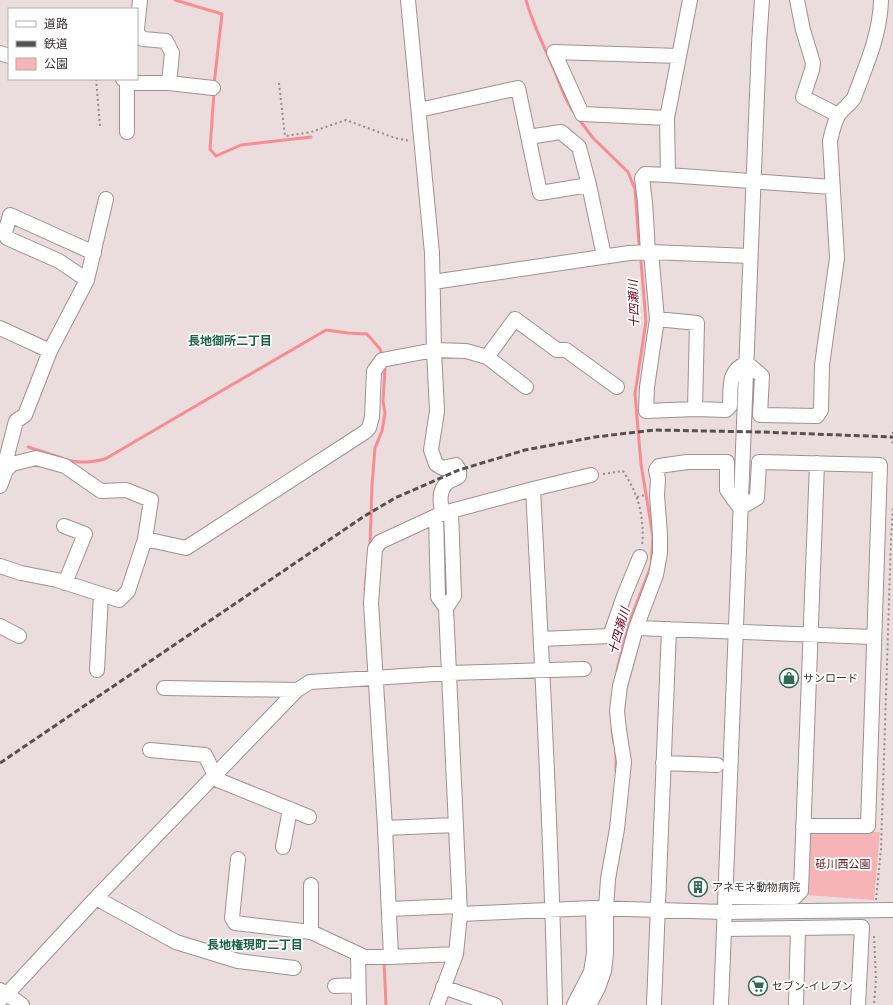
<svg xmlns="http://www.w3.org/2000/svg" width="893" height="1005" viewBox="0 0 893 1005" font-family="'Open Sans','Noto Sans JP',sans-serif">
	<rect width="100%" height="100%" fill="#ebdddd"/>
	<path fill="#f6b4b6" d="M 809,830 L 880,832 L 874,900 L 806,895 Z"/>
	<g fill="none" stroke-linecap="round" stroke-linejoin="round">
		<path stroke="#f78d92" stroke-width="3" d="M 175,0 L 222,14 L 214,84
			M 526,0 C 533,25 545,48 555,72 C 561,87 565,101 575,114
			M 214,92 L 210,149 L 216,156 L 241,145 L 311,137
			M 578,118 L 593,138 L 628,172 L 635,189 L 639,244
			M 28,447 L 62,458
			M 67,460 C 80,464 93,462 105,459 L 326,330 L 348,333 L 367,334 L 380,349 L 383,357
			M 370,546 L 372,485 L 375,448 L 382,431 L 385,413 L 383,401 L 385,369 L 384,364
			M 365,590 L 367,568
			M 617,670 L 629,623 L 651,566 L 653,537 L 641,464 L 635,394 L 646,321 L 641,261
			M 612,729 L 614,743
			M 616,752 L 616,771
			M 384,961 L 386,1005"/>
		<g stroke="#9e9191" stroke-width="16">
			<path id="minor" d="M 690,0 L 667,118 L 668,175 L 832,187
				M 797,0 L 803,30 L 813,63 L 812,70 L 803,97 L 838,115
				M 137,29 L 140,0
				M 137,33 L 143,39 L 166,41 L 172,53 L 169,83
				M 0,53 L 9,56
				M 123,79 L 133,83 L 169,83 L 213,88
				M 127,80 L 127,132
				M 419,110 L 518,88 L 540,193 L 589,185
				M 667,118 L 582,114 L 554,52 L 679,56
				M 528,137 L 561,132 L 579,147 L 589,185 L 604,256
				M 648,252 L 645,202 L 642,178 L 645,174 L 668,175
				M 651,252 L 657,319 L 647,387 L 646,411 L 695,409 L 726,410 L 730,406 C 731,388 727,370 747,363 L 762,376 L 760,415 L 817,416 L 821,410 L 822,365 L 837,258 L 830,141 C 832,133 834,122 839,114 C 844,108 850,104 854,98 C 866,65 880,36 881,0
				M 94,253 L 10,215 L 5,233 L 7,238 L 59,261 L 87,280 L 106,199
				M 433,282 L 629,253 L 651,252 L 750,256
				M 657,319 L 697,323 L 695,409
				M 0,328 L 50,351
				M 487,357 L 515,319 L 557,350 L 566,350 L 617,387
				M 6,470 L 7,456 L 16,421 L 25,415 L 50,351 L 87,280
				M 0,486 L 6,470 L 12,464 L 36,458 L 65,466 L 101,491 L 126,490 L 151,500 L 145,539
				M 533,489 C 542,661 551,833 555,1005
				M 443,514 C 440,504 438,490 448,482 C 451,480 456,479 459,476 L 459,470 L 456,465 L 443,468 L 439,466 L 436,464 L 431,450 L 437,411 L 434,350 L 466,351 L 487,357 L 526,387
				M 436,516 L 438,597 L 446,608 L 460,914 L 456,954 L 437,1005
				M 64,526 L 85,534 L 65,583
				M 0,566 L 21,573 L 57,580 L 119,600 L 128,591 L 145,539 L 186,548 L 365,432 L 369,428 L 372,417 L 374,371 L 382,360 L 434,350 L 432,253 L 408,0
				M 446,608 L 454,596 L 451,511
				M 0,626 L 19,636
				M 636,628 L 873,637
				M 541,639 L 610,636 L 624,596 L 640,557
				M 97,670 L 101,594
				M 164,688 L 297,690
				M 150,750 L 205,755 L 215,775
				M 663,763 L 717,765
				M 213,778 L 309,817
				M 385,828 L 455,825
				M 283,847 L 290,809
				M 238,859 L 232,918 L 235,923 L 311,932 L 365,957 L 391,957
				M 725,897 L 795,897 L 801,891 L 817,463
				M 96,898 L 176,942 L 238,961 L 294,968
				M 389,909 L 459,906
				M 460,914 L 593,908 L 724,912 L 893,910
				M 724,929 L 862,927 L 858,1005
				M 311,932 L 311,885
				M 358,954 L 359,1005
				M 456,954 L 391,957 L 385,828 L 371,603 L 375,549 L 380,542 L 436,516 L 451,511 L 533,489 L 591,475
				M 335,986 L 358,985
				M 443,987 L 495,1005
				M 0,990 L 7,994 L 96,898 L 297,690 L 310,682 L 450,673 L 584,669
				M 0,1000 L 7,994 L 22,1005
				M 574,1005 L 591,972 L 594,953 L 593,908
				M 589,1005 L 598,988 L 604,971 L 606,953 L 606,908 L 608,879 L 617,829 L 624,762 L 619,730 L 617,711 L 620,686 L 636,628 L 656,575 L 660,553 L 660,535 L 657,495 L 658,479 L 656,470 L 659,466 L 687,462 L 727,462 L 727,490 L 740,508 L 757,498 L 759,462 L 880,465 L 868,826 L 803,826
				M 654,1005 L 669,629
				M 721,1005 C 732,685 748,365 759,44 L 762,0
				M 796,1005 L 798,928"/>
		</g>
		<path stroke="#958a8a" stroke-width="2" stroke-dasharray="2 3" stroke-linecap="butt" d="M 96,79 L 100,126
			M 279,83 L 285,136 L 311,132 L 346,120 L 395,138 L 410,141
			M 893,432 L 891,437 L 893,444
			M 603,474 L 623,471 C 628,479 633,487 636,496 C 642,511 644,531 642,546
			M 637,497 L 645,495
			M 876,900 L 881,849 L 891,540 L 893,507
			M 874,936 L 876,979 L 874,1005"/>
		<use href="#minor" stroke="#fff" stroke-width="14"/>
		<path stroke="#575050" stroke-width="3" stroke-dasharray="6 3" stroke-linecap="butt" d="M 0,763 L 363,517 L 395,498 L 459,470 L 525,450 L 595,437 L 654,430 L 761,432 L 893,437"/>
	</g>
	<defs>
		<g id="shop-ring" transform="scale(1)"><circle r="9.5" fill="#fff" stroke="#2e6a55" stroke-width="1.5"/><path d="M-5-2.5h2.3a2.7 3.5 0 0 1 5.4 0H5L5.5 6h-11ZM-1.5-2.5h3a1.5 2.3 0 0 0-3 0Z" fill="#2e6a55"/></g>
		<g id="building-ring" transform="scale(1)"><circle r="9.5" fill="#fff" stroke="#2e6a55" stroke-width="1.5"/><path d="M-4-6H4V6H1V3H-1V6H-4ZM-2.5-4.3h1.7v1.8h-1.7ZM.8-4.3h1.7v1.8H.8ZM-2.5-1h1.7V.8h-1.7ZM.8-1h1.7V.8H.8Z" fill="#2e6a55"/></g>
		<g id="supermarket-ring" transform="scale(1)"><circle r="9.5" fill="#fff" stroke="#2e6a55" stroke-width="1.5"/><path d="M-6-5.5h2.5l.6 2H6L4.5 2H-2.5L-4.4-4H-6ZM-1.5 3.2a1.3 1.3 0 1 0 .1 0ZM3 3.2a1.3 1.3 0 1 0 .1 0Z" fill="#2e6a55"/></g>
	</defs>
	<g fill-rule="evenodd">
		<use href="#shop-ring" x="789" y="678"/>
		<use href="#building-ring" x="698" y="887"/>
		<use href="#supermarket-ring" x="758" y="986"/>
	</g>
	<g text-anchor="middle" stroke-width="3.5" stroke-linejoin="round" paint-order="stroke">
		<g font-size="11" fill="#383232" stroke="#fff" text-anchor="start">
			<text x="803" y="682">サンロード</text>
			<text x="712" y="891">アネモネ動物病院</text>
			<text x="772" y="990">セブン-イレブン</text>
		</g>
		<g font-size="11" fill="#55141c" stroke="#fff">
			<text x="843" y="868">砥川西公園</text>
		</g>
		<g font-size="12" font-style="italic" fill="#640119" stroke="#fff">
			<text transform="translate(634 304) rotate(-92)" y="4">十四瀬川</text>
			<text transform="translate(619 631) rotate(-74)" y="4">十四瀬川</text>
		</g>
		<g font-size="12" font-weight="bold" fill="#1a624b" stroke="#fff">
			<text x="230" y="345">長地御所二丁目</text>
			<text x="255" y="949">長地権現町二丁目</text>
		</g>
	</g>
	<rect x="8" y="8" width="130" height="72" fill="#ffffff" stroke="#afadad"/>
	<rect x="16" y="21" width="20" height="6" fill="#ffffff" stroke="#afadad"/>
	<text x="44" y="28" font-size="12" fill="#383232">道路</text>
	<rect x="16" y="41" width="20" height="6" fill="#575050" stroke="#afadad"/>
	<text x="44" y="48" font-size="12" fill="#383232">鉄道</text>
	<rect x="16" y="58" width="20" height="12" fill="#f6b4b6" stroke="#afadad"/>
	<text x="44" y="68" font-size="12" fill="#383232">公園</text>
</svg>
